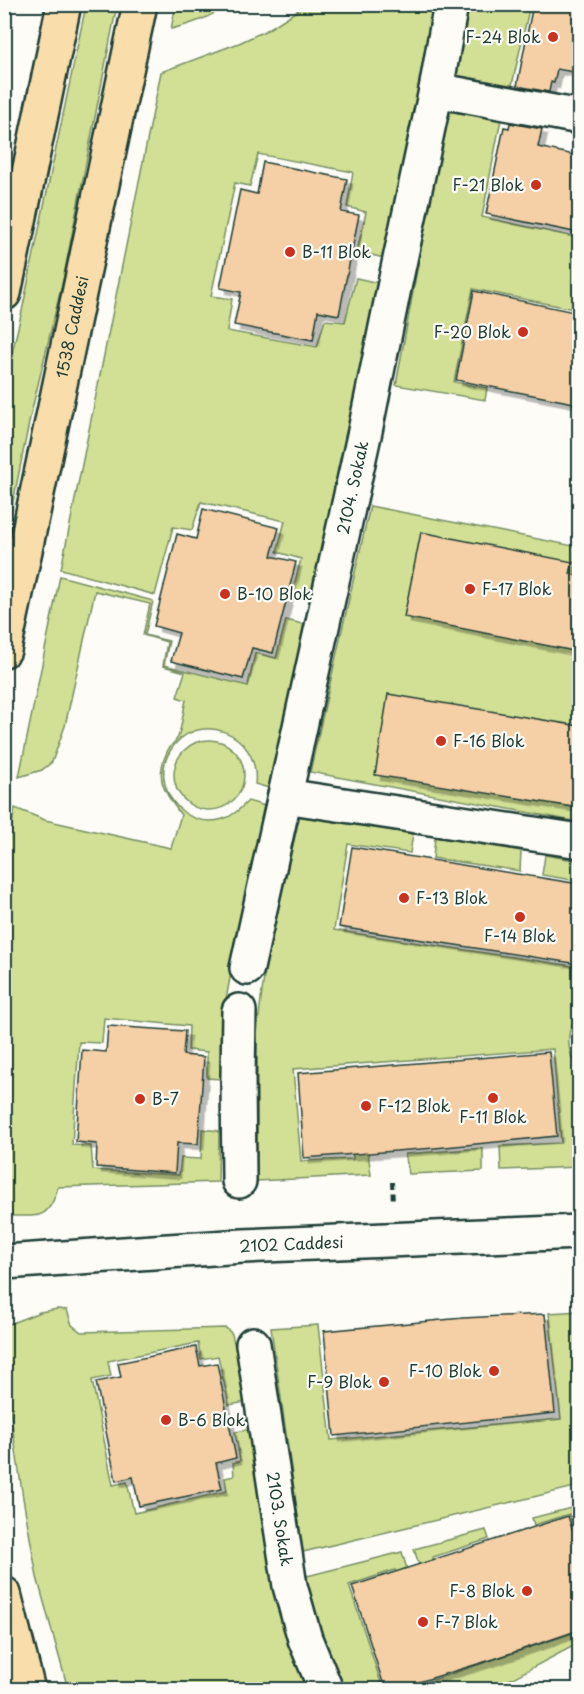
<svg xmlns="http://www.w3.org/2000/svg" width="584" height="1694" viewBox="0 0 584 1694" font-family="'Playpen Sans',sans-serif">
	<defs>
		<filter id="shadow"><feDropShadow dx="5.5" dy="5.5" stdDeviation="0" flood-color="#0004"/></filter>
	</defs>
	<rect width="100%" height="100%" fill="#fdfcf7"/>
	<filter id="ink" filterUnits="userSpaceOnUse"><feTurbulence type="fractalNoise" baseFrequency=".0167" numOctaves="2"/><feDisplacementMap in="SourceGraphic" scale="12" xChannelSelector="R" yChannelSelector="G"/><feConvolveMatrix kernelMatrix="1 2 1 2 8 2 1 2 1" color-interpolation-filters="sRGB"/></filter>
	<g filter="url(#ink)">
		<path fill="#d1e094" stroke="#788e64" stroke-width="1.5" d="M 86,5 L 117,5 L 63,280 L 30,418 L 5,542 L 5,382 L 22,311 Z
			M 176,5 L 176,4 L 227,5 C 210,18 191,24 171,29 Z
			M 306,5 L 387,5 L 434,13 L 385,258 L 357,252 L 366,212 L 347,207 L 353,172 L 258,154 L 250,186 L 235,183 L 211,296 L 232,299 L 227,331 L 317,347 L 325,320 L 345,322 L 356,278 L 379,283 L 311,597 L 292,593 L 301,559 L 277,552 L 285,521 L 201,502 L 192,530 L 173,527 L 155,595 L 61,569 L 161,72 L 239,43 L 267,30 Z
			M 466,5 L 530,5 L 510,94 L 453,82 Z
			M 446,111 L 501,119 L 482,217 L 579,238 L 579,310 L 473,289 L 454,382 L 487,388 L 485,400 L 396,385 Z
			M 370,506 L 579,547 L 579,822 L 310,772 Z
			M 60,576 L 153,601 L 145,635 L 169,641 L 164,665 L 248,686 L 255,653 L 276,658 L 286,620 L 307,625 L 269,788 L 255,784 C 261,732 196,708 170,751 C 149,786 184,831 223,819 C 233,816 241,808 248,801 L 265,806 L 236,944 L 226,1000 L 223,1024 L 221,1079 L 207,1078 L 207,1052 L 188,1050 L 189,1026 L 104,1018 L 102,1043 L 79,1042 L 72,1145 L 91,1146 L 93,1170 L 179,1175 L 181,1158 L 201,1159 L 202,1129 L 219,1131 L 218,1182 L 58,1187 C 48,1223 37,1215 5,1216 L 4,865 L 15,808 L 45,820 L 171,848 L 181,815 C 165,793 154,780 167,752 C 169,746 175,743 178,737 C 182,726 183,712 186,700 L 177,697 L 185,672 L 163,666 L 167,642 L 143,635 L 150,604 L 95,591 L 65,726 L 52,762 L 42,770 L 19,777 Z
			M174 775a35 35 0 1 1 70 0a35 35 0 1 1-70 0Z
			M 300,815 L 413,834 L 410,853 L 348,844 L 334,930 L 579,967 C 579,980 582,996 579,1010 C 579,1014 575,1017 573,1022 C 565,1039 569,1056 579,1071 L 579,1167 L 501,1170 L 500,1146 L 561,1143 L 553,1049 L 293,1069 L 301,1161 L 353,1159 L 352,1146 L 367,1145 L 371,1175 L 257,1181 L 257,1034 L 261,999 L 267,956 Z
			M 435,837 L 521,851 L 520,871 L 433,858 Z
			M 545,855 L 579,861 L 579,881 L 542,875 Z
			M 483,1148 L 483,1171 L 409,1174 L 405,1154 Z
			M 58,1309 L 67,1310 L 72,1325 L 81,1332 L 226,1328 L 232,1334 L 247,1402 L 229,1405 L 218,1356 L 201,1359 L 198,1343 L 108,1361 L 111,1376 L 92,1380 L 113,1485 L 127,1482 L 134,1513 L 227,1491 L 225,1478 L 234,1476 L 233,1463 L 240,1461 L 235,1432 L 251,1429 L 309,1689 L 68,1689 L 37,1577 L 23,1498 L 5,1377 L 4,1326 L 40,1312 Z
			M 579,1311 L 579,1486 L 303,1552 L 271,1328 L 318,1325 L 331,1440 L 561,1419 L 549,1313 Z
			M 579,1506 L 579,1546 L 569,1514 L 534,1525 L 532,1518 Z
			M 486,1530 L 489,1539 L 433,1557 L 435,1567 L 421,1571 L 414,1549 Z
			M 402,1552 L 409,1576 L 399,1579 L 395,1570 L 349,1585 L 383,1689 L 339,1689 L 324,1656 L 303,1577 Z
			M 579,1631 L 579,1643 L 492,1689 L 403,1690 Z"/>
		<path fill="#f5cfa5" stroke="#1f3d34" stroke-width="1.5" filter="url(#shadow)" d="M 533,4 L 579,4 L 579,73 L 557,69 L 554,83 L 551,82 L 549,92 L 517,86 Z
			M 510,123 L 542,129 L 538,147 L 579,156 L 579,233 L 486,214 L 504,127 L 509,128 Z
			M 263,162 L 347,179 L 341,212 L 359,215 L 339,315 L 318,311 L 313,340 L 234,325 L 241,292 L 220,288 L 240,190 L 257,194 Z
			M 474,291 L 579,313 L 579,404 L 456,380 Z
			M 203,509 L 279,528 L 271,556 L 296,562 L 273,653 L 252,648 L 243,679 L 171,661 L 179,633 L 154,626 L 177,534 L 196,539 Z
			M 421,532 L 573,562 L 570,574 L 579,576 L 579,652 L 404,617 Z
			M 388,694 L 579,726 L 579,808 L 375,775 Z
			M 352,847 L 579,884 L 579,964 L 339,927 Z
			M 108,1026 L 185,1031 L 183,1055 L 204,1057 L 198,1144 L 177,1143 L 175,1173 L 96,1167 L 97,1144 L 76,1142 L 82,1050 L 106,1052 Z
			M 549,1052 L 557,1136 L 435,1148 L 304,1158 L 298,1073 Z
			M 545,1314 L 555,1413 L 334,1436 L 324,1331 L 463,1318 Z
			M 196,1347 L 200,1366 L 217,1363 L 236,1458 L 216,1463 L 222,1489 L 139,1506 L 133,1477 L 116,1481 L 96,1382 L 121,1377 L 118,1363 Z
			M 568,1516 L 579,1551 L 579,1630 L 494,1659 L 396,1689 L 385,1689 L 352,1586 Z"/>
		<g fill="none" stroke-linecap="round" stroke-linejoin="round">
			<g stroke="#1f3d34" stroke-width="38">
				<g id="minor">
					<path d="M 436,90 L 580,117"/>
					<path d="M 285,796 L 580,841"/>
					<path id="s1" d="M 247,968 L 365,431 L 395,283 L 436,90 L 451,4"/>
					<path d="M 239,1011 L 238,1077 L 239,1181"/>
					<path id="s2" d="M 4,1262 L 243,1246 L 580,1232"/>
					<path id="s3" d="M 253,1344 L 290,1586 L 305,1639 L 326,1690"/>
				</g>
			</g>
			<g stroke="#1f3d34" stroke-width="38">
				<g id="major">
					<path d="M 4,293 L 64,4"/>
					<path id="s4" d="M 4,650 L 140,4"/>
					<path d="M 4,1594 L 28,1690"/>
				</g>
			</g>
			<path stroke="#1f3d34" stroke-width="4" stroke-dasharray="6 4.5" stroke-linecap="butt" d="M 392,1182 L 393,1203"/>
			<use href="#minor" stroke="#fdfcf7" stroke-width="33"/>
			<use href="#major" stroke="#f9deab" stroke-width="33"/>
		</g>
	</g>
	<g fill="#c8321e" stroke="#fdfcf7" stroke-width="2">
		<circle cx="553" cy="37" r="6"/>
		<circle cx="536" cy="185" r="6"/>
		<circle cx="290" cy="252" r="6"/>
		<circle cx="523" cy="332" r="6"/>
		<circle cx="470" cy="589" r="6"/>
		<circle cx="225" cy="594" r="6"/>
		<circle cx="441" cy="741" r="6"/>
		<circle cx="404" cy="898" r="6"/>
		<circle cx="520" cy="917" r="6"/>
		<circle cx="493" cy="1098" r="6"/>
		<circle cx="140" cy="1099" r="6"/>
		<circle cx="366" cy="1106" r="6"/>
		<circle cx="494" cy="1371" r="6"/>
		<circle cx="384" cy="1382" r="6"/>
		<circle cx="166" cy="1420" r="6"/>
		<circle cx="527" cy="1591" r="6"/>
		<circle cx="423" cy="1622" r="6"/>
	</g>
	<g text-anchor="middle" stroke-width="4.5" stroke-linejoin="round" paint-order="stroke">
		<g font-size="16" fill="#1f3d34" stroke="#fdfcf7" text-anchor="start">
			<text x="541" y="43" text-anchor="end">F-24 Blok</text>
			<text x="524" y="191" text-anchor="end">F-21 Blok</text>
			<text x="302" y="258">B-11 Blok</text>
			<text x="511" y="338" text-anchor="end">F-20 Blok</text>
			<text x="482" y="595">F-17 Blok</text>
			<text x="237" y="600">B-10 Blok</text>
			<text x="453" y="747">F-16 Blok</text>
			<text x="416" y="904">F-13 Blok</text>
			<text x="520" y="942" text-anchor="middle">F-14 Blok</text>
			<text x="152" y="1105">B-7</text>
			<text x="378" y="1112">F-12 Blok</text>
			<text x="493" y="1123" text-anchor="middle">F-11 Blok</text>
			<text x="482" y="1377" text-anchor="end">F-10 Blok</text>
			<text x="372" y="1388" text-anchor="end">F-9 Blok</text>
			<text x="178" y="1426">B-6 Blok</text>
			<text x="515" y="1597" text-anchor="end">F-8 Blok</text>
			<text x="435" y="1628">F-7 Blok</text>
		</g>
		<g font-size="16" fill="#1f3d34" stroke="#fdfcf7">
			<text dy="6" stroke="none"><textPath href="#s4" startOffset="330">1538 Caddesi</textPath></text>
			<text dy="6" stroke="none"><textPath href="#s1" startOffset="492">2104. Sokak</textPath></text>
			<text dy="6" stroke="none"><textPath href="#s2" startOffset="288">2102 Caddesi</textPath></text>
			<text dy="6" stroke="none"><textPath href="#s3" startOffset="177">2103. Sokak</textPath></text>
		</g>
	</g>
	<rect width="584" height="1694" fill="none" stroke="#fdfcf7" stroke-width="24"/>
	<rect x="12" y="12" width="560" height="1670" fill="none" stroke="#1f3d34" stroke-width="2" filter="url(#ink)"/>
</svg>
